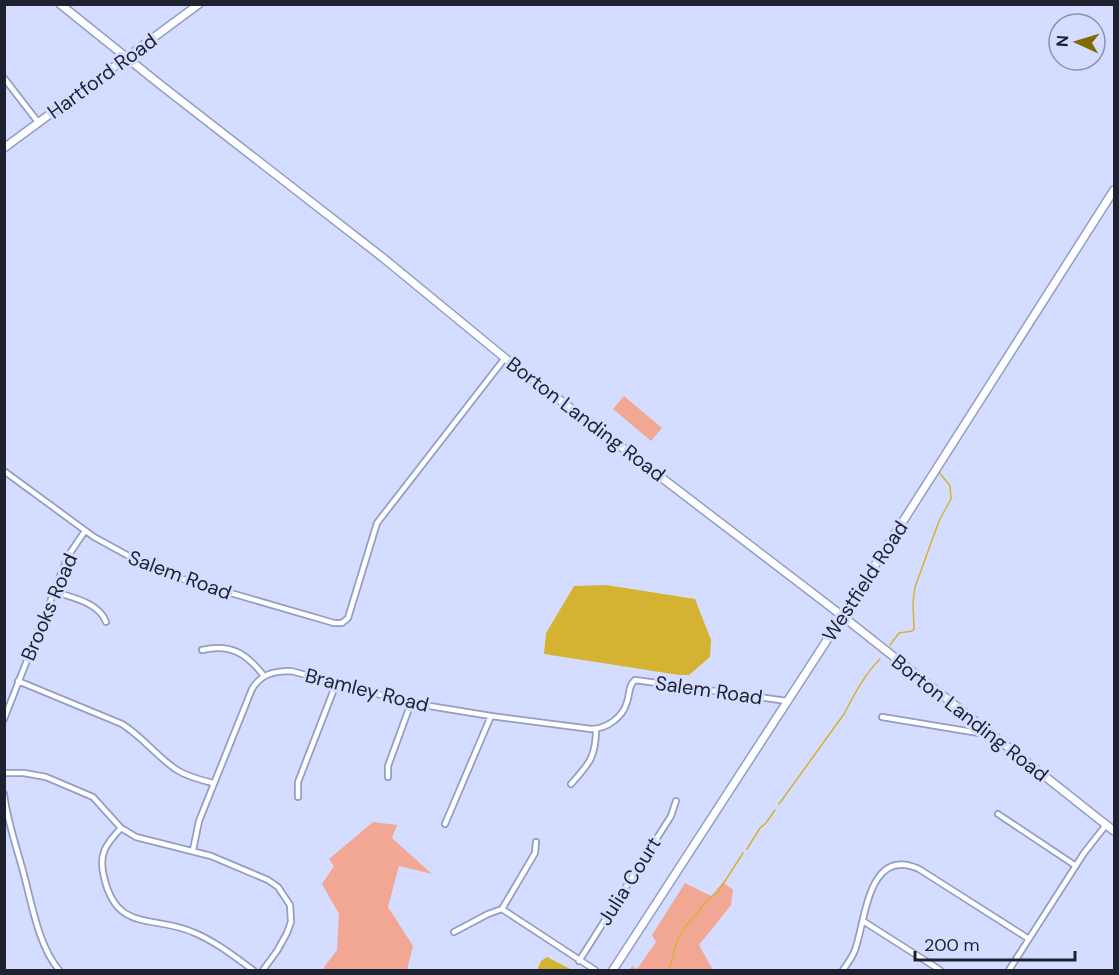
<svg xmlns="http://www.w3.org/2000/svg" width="1119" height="975" viewBox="0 0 1119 975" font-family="'DM Sans',sans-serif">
	<rect width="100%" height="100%" fill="#d4ddff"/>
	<path fill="#f2a795" d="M 624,396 L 662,428 L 651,441 L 613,409 Z
		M 373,822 L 397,825 L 392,838 L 432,874 L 399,866 L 388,907 L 413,946 L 407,970 L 322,970 L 337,950 L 339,914 L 322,884 L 334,866 L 329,859 Z
		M 723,882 L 733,890 L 731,905 L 699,945 L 713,970 L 629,970 L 632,966 L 637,969 L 656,942 L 652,935 L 685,883 L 711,896 Z"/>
	<path fill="#d4b332" d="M 606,585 L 695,599 L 711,640 L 710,657 L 689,675 L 679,675 L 544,654 L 546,633 L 574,586 Z
		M 547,957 L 572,970 L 537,970 L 541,961 Z"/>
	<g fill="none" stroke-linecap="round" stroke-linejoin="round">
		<path stroke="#d4b332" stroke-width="1.5" d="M 890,645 L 899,633 L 912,631 L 914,629 L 913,602 L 915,587 L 939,521 L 951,499 L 950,486 L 939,472
			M 779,804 L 844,714 C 854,695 864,675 880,659
			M 747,849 L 760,828 L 766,823 L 775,810
			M 669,970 L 677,941 L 685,927 L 707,901 L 718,892 L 743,853"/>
		<g stroke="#939dc5" stroke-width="8">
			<path id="street" d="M 4,78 L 38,122
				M 4,471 L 94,537 L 147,566 L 179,578 L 334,623 L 342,623 L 348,618 L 377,523 L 505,358
				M 53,591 C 72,598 99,602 106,622
				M 202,650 C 231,643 247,654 264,676
				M 18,681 L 122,724 C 143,737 157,757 177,770 C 188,777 201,780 213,783
				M 882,717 L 991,735
				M 4,719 L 68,556 L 85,531
				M 4,773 L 24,773 L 46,777 L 93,797 L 121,828 L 136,837 L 211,856 L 268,880 L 278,887 L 290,905 L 291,922 L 287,933 L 277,951 L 263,970
				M 388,777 L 388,766 L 411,703
				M 571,784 C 589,764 596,757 596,729
				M 4,794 C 7,821 17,848 24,875 C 32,905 39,947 59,970
				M 298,797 L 298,782 L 336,684
				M 998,814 L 1076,866
				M 445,824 L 491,716
				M 121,828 C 106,844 98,854 104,877 C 117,934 154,914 195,933 C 216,942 235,957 253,970
				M 193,850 L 199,821 L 252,689 C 261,674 274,671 291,671 L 411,703 L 491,716 L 591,729 C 607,729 623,717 627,702 C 630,694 628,686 635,680 L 787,701
				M 502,909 L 535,853 L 536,842
				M 863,921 L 940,970
				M 454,932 L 488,914 L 502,909 L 595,970
				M 579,961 L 671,816 L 676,801
				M 843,970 C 847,964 852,958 855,950 C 866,919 868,846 919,869 L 1029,939
				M 1009,970 L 1084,853 L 1106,825"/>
		</g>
		<g stroke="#939dc5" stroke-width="10">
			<path id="secondary" d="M 60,4 L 162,86 L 382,257 L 505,358 L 836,611 L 1114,831
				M 4,148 L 199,4
				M 613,970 L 842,617 L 1114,190"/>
		</g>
		<use href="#street" stroke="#fff" stroke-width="4.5"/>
		<use href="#secondary" stroke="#fff" stroke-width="7"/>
	</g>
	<g text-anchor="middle" stroke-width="6" stroke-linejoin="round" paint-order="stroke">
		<g font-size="20" fill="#1d2130" stroke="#d4ddff">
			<text transform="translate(102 76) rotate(-36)" y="7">Hartford Road</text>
			<text transform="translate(586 419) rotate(37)" y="7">Borton Landing Road</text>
			<text transform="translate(180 575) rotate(20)" y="7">Salem Road</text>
			<text transform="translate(865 581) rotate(-57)" y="7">Westfield Road</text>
			<text transform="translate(49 607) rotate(-67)" y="7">Brooks Road</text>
			<text transform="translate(367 690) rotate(14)" y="7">Bramley Road</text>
			<text transform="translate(709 690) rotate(8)" y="7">Salem Road</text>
			<text transform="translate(970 718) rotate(38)" y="7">Borton Landing Road</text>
			<text transform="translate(629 881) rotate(-58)" y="7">Julia Court</text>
		</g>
	</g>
	<rect width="1119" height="975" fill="none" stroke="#1d2130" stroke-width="12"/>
	<g transform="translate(1077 42) rotate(274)"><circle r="28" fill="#d4ddff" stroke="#8b92ac" stroke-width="1.5"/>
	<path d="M0-4.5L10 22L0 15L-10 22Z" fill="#816a02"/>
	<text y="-9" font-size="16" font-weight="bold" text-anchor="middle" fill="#1d2130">N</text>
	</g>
	<path d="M915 951v9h160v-9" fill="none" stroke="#1d2130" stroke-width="3"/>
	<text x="924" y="951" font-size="18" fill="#1d2130" stroke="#d4ddff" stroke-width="4.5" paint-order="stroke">200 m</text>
</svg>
